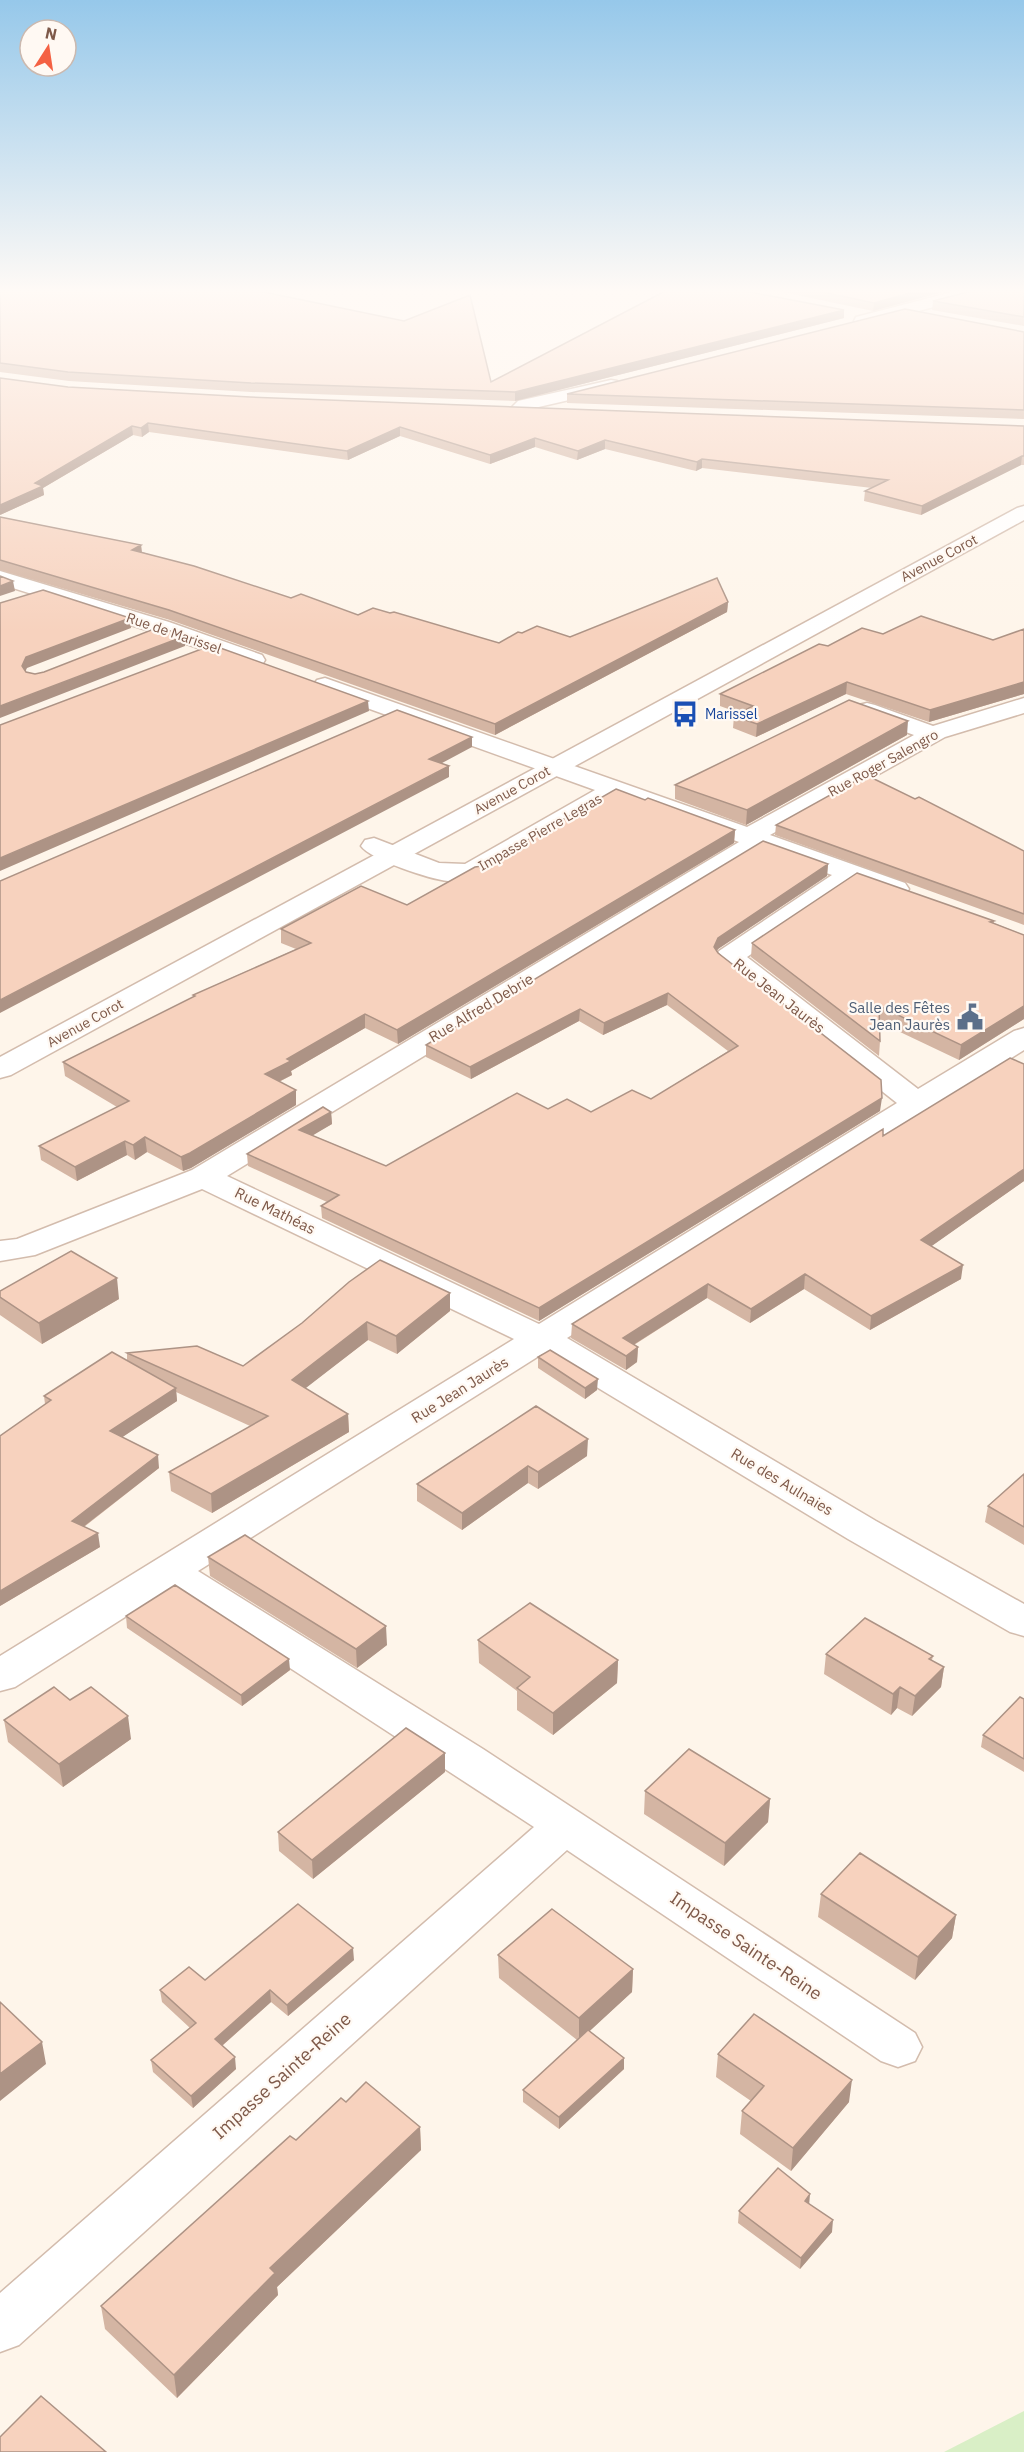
<svg xmlns="http://www.w3.org/2000/svg" width="1024" height="2452" viewBox="0 0 1024 2452" font-family="'IBM Plex Sans',sans-serif">
	<rect width="100%" height="100%" fill="#fef5ea"/>
	<path fill="#d9efc6" d="M 1024,2411 L 1024,2452 L 944,2452 Z"/>
	<g fill="none" stroke-linecap="round" stroke-linejoin="round">
		<g stroke="#d3bcad" stroke-width="3">
			<path id="minor" d="M 964,289 L 992,289 L 990,292 L 862,326 L 854,321 L 856,317 Z
				M 611,380 L 617,381 L 620,385 L 617,389 L 530,409 L 519,414 L 513,413 L 510,409 L 518,401 Z
				M 0,571 L 169,622 L 262,655 L 265,660 L 262,665 L 254,667 L 246,665 L 153,632 L 0,584 Z
				M 325,678 L 747,827 L 914,735 L 859,715 L 855,710 L 859,705 L 867,703 L 875,705 L 933,726 L 1024,698 L 1024,713 L 945,737 L 770,835 L 905,883 L 909,889 L 905,895 L 896,897 L 855,883 L 747,957 L 918,1089 L 1014,1031 L 1024,1028 L 1024,1050 L 567,1338 L 876,1521 L 1024,1604 L 1024,1636 L 1010,1632 L 848,1539 L 542,1354 L 198,1571 L 483,1749 L 915,2033 L 922,2047 L 915,2061 L 898,2067 L 881,2061 L 567,1850 L 19,2345 L 0,2352 L 0,2293 L 534,1827 L 169,1589 L 15,1687 L 0,1691 L 0,1656 L 514,1339 L 202,1189 L 35,1255 L 0,1261 L 0,1241 L 17,1239 L 192,1170 L 739,842 L 617,798 L 481,877 C 470,879 460,882 448,881 C 430,879 371,860 361,846 L 365,840 L 374,838 L 439,863 L 465,864 L 595,790 L 317,690 L 313,685 L 317,680 ZM 762,850 L 832,875 L 719,951 L 715,957 L 719,963 L 897,1103 L 539,1324 L 227,1176 Z"/>
		</g>
		<g stroke="#d3bcad" stroke-width="3">
			<path id="tertiary" d="M 1024,506 L 1024,520 L 11,1075 L 0,1078 L 0,1057 L 1017,508 Z"/>
		</g>
		<use href="#minor" fill="#fff" fill-rule="evenodd"/>
		<use href="#tertiary" fill="#fff" fill-rule="evenodd"/>
	</g>
	<path fill="#d4b5a3" d="M 0,289 L 278,289 L 268,293 L 491,382 L 844,310 L 844,318 L 515,401 L 251,392 L 69,381 L 0,372 Z
		M 768,289 L 954,289 L 873,311 Z
		M 1024,289 L 1024,326 L 932,310 L 933,301 Z
		M 1024,332 L 1024,419 L 567,403 L 567,394 Z
		M 68,387 L 250,397 L 1024,426 L 1024,465 L 1021,465 L 921,515 L 864,501 L 865,491 L 872,488 L 702,468 L 696,471 L 605,449 L 577,460 L 535,447 L 490,464 L 400,436 L 348,460 L 149,432 L 142,437 L 133,435 L 43,488 L 44,495 L 0,515 Z
		M 0,517 L 141,545 L 142,552 L 291,598 L 358,615 L 390,613 L 499,643 L 522,633 L 570,637 L 728,602 L 727,612 L 495,735 L 170,620 L 0,570 Z
		M 1024,629 L 1024,694 L 929,722 L 846,694 L 756,737 L 733,728 L 734,716 L 739,713 L 720,706 L 720,694 L 828,646 L 883,634 L 993,640 Z
		M 907,735 L 746,825 L 675,799 L 675,785 Z
		M 645,800 L 735,830 L 734,843 L 398,1044 L 365,1028 L 291,1071 L 292,1075 L 279,1082 L 296,1090 L 296,1105 L 191,1168 L 183,1171 L 147,1152 L 135,1160 L 127,1155 L 77,1181 L 41,1160 L 39,1146 L 117,1107 L 65,1076 L 63,1062 L 193,997 L 193,995 L 296,949 L 281,943 L 281,929 L 407,905 L 482,866 Z
		M 776,825 L 1024,851 L 1024,925 L 775,835 Z
		M 828,864 L 827,876 L 718,949 L 717,951 L 880,1111 L 539,1321 L 322,1218 L 321,1206 L 327,1202 L 248,1166 L 247,1154 L 331,1112 L 332,1124 L 312,1135 L 386,1166 L 548,1109 L 591,1112 L 651,1099 L 728,1051 L 667,1005 L 603,1035 L 579,1021 L 471,1079 L 426,1057 L 426,1045 Z
		M 994,921 L 994,923 L 1024,935 L 1024,1019 L 959,1060 L 879,1022 L 880,1041 L 879,1056 L 751,957 L 752,943 Z
		M 883,1136 L 1024,1181 L 931,1246 L 961,1279 L 870,1330 L 804,1289 L 750,1323 L 707,1298 L 634,1345 L 638,1347 L 637,1362 L 626,1370 L 571,1338 L 572,1324 Z
		M 0,1291 L 119,1299 L 42,1344 L 0,1315 Z
		M 450,1311 L 397,1354 L 368,1340 L 305,1388 L 348,1414 L 349,1432 L 212,1513 L 171,1491 L 169,1472 L 250,1426 L 176,1392 L 177,1401 L 122,1437 L 159,1468 L 84,1527 L 100,1547 L 0,1606 L 45,1404 L 44,1396 L 127,1361 L 127,1353 L 243,1366 L 302,1323 Z
		M 538,1357 L 597,1390 L 585,1399 L 538,1368 Z
		M 587,1456 L 538,1489 L 528,1483 L 462,1530 L 417,1501 L 417,1484 Z
		M 1024,1474 L 1024,1545 L 985,1522 L 988,1506 Z
		M 208,1557 L 387,1645 L 357,1668 L 210,1576 Z
		M 126,1616 L 290,1670 L 242,1706 L 127,1628 Z
		M 478,1640 L 618,1660 L 617,1683 L 553,1735 L 517,1710 L 517,1691 L 479,1663 Z
		M 826,1654 L 933,1656 L 932,1660 L 944,1667 L 941,1687 L 912,1716 L 897,1708 L 891,1715 L 824,1674 Z
		M 1024,1699 L 1024,1772 L 981,1747 L 983,1735 Z
		M 70,1700 L 131,1739 L 63,1787 L 8,1742 L 4,1720 Z
		M 445,1772 L 313,1879 L 279,1851 L 278,1832 Z
		M 645,1791 L 770,1799 L 768,1822 L 724,1866 L 644,1814 Z
		M 821,1894 L 956,1915 L 952,1938 L 915,1980 L 818,1917 Z
		M 498,1955 L 633,1969 L 632,1992 L 589,2031 L 624,2058 L 624,2069 L 559,2129 L 523,2102 L 523,2090 L 577,2040 L 499,1978 Z
		M 354,1960 L 288,2016 L 271,2002 L 222,2046 L 236,2069 L 193,2108 L 153,2072 L 151,2060 L 190,2028 L 162,2002 L 160,1990 L 205,1980 Z
		M 718,2054 L 849,2102 L 791,2171 L 740,2134 L 742,2111 L 751,2101 L 716,2077 Z
		M 346,2102 L 420,2127 L 421,2150 L 277,2287 L 278,2295 L 177,2398 L 105,2329 L 101,2306 L 296,2140 Z
		M 809,2204 L 832,2232 L 800,2269 L 738,2223 L 739,2211 Z"/>
	<path fill="#ad9385" d="M 255,289 L 278,289 L 254,298 Z
		M 924,289 L 954,289 L 873,311 L 874,303 Z
		M 844,310 L 844,318 L 515,401 L 515,392 Z
		M 148,423 L 149,432 L 142,437 L 141,428 Z
		M 132,426 L 133,435 L 43,488 L 44,495 L 0,515 L 0,505 L 35,483 Z
		M 400,427 L 400,436 L 348,460 L 347,451 Z
		M 535,438 L 535,447 L 490,464 L 490,455 Z
		M 605,440 L 605,449 L 577,460 L 578,451 Z
		M 1022,456 L 1021,465 L 921,515 L 922,506 Z
		M 702,459 L 702,468 L 696,471 L 697,462 Z
		M 141,545 L 142,555 L 132,550 Z
		M 13,581 L 15,591 L 0,596 L 0,586 Z
		M 728,602 L 727,612 L 495,735 L 495,724 Z
		M 130,618 L 131,628 L 27,668 L 23,676 L 22,666 L 26,657 Z
		M 185,636 L 185,646 L 0,718 L 0,706 Z
		M 847,682 L 846,694 L 756,737 L 757,724 Z
		M 1024,682 L 1024,694 L 929,722 L 930,710 Z
		M 368,701 L 369,711 L 0,871 L 0,858 Z
		M 908,721 L 907,735 L 746,825 L 747,810 Z
		M 472,737 L 472,747 L 429,770 L 429,759 Z
		M 449,766 L 449,777 L 0,1013 L 0,1000 Z
		M 735,830 L 734,843 L 398,1044 L 397,1030 Z
		M 828,864 L 827,876 L 718,949 L 713,958 L 714,947 L 718,938 Z
		M 668,993 L 667,1005 L 603,1035 L 604,1023 Z
		M 1024,1006 L 1024,1019 L 959,1060 L 961,1045 Z
		M 580,1009 L 579,1021 L 471,1079 L 470,1067 Z
		M 365,1014 L 365,1028 L 291,1071 L 292,1075 L 266,1088 L 265,1074 L 287,1059 Z
		M 296,1090 L 296,1105 L 191,1168 L 183,1171 L 181,1157 Z
		M 882,1098 L 880,1111 L 539,1321 L 539,1308 Z
		M 331,1112 L 332,1124 L 300,1143 L 299,1130 Z
		M 145,1137 L 147,1152 L 135,1160 L 133,1145 Z
		M 125,1141 L 127,1155 L 77,1181 L 75,1167 Z
		M 1024,1169 L 1024,1181 L 919,1255 L 921,1240 Z
		M 963,1265 L 961,1279 L 870,1330 L 871,1316 Z
		M 805,1274 L 804,1289 L 750,1323 L 751,1309 Z
		M 117,1278 L 119,1299 L 42,1344 L 39,1323 Z
		M 708,1284 L 707,1298 L 622,1352 L 623,1338 Z
		M 450,1293 L 450,1311 L 397,1354 L 396,1336 Z
		M 367,1322 L 368,1340 L 293,1398 L 292,1380 Z
		M 638,1347 L 637,1362 L 626,1370 L 626,1356 Z
		M 598,1379 L 597,1390 L 585,1399 L 585,1388 Z
		M 176,1388 L 177,1401 L 112,1444 L 110,1431 Z
		M 348,1414 L 349,1432 L 212,1513 L 211,1494 Z
		M 588,1439 L 587,1456 L 538,1489 L 538,1472 Z
		M 158,1455 L 159,1468 L 74,1534 L 72,1521 Z
		M 528,1466 L 528,1483 L 462,1530 L 462,1513 Z
		M 98,1533 L 100,1547 L 0,1606 L 0,1591 Z
		M 386,1626 L 387,1645 L 357,1668 L 356,1649 Z
		M 289,1659 L 290,1670 L 242,1706 L 241,1695 Z
		M 618,1660 L 617,1683 L 553,1735 L 553,1713 Z
		M 944,1667 L 941,1687 L 912,1716 L 915,1696 Z
		M 900,1687 L 897,1708 L 891,1715 L 893,1694 Z
		M 128,1716 L 131,1739 L 63,1787 L 59,1764 Z
		M 445,1753 L 445,1772 L 313,1879 L 312,1860 Z
		M 770,1799 L 768,1822 L 724,1866 L 725,1843 Z
		M 956,1915 L 952,1938 L 915,1980 L 918,1957 Z
		M 353,1948 L 354,1960 L 288,2016 L 287,2005 Z
		M 633,1969 L 632,1992 L 579,2041 L 579,2018 Z
		M 270,1990 L 271,2002 L 216,2051 L 215,2039 Z
		M 42,2042 L 46,2064 L 0,2101 L 0,2074 Z
		M 235,2057 L 236,2069 L 193,2108 L 191,2096 Z
		M 624,2058 L 624,2069 L 559,2129 L 559,2117 Z
		M 852,2080 L 849,2102 L 791,2171 L 793,2148 Z
		M 420,2127 L 421,2150 L 277,2287 L 278,2295 L 177,2398 L 174,2375 L 270,2268 Z
		M 810,2194 L 809,2206 L 805,2201 Z
		M 833,2220 L 832,2232 L 800,2269 L 801,2258 Z"/>
	<path fill="#f7d2be" stroke="#ad9385" stroke-width="1.5" d="M 0,289 L 255,289 L 254,290 L 404,321 L 470,295 L 491,382 L 669,289 L 734,289 L 844,310 L 515,392 L 251,383 L 68,372 L 0,363 Z
		M 808,289 L 924,289 L 874,303 Z
		M 979,289 L 1024,289 L 1024,317 L 933,301 Z
		M 905,309 L 1024,332 L 1024,410 L 567,394 Z
		M 0,378 L 68,387 L 250,397 L 1024,426 L 1024,456 L 1022,456 L 922,506 L 865,491 L 888,480 L 702,459 L 697,462 L 605,440 L 578,451 L 535,438 L 490,455 L 400,427 L 347,451 L 148,423 L 141,428 L 132,426 L 35,483 L 43,486 L 0,505 Z
		M 0,517 L 141,545 L 132,550 L 194,566 L 291,598 L 301,594 L 358,615 L 373,608 L 390,613 L 394,612 L 499,643 L 518,632 L 522,633 L 537,626 L 570,637 L 717,578 L 728,602 L 495,724 L 169,610 L 0,560 Z
		M 0,576 L 13,581 L 0,586 Z
		M 43,590 L 130,618 L 26,657 L 22,666 L 26,672 L 35,674 L 44,672 L 159,627 L 185,636 L 0,706 L 0,603 Z
		M 921,616 L 993,640 L 1024,629 L 1024,682 L 930,710 L 847,682 L 757,724 L 734,716 L 753,706 L 720,694 L 819,644 L 828,646 L 862,628 L 883,634 Z
		M 212,645 L 368,701 L 0,858 L 0,725 Z
		M 849,700 L 908,721 L 747,810 L 675,785 Z
		M 397,710 L 472,737 L 429,759 L 449,766 L 0,1000 L 0,881 Z
		M 866,775 L 915,799 L 919,797 L 1024,851 L 1024,914 L 776,825 Z
		M 616,789 L 645,800 L 648,798 L 735,830 L 397,1030 L 365,1014 L 287,1059 L 291,1061 L 265,1074 L 296,1090 L 190,1153 L 181,1157 L 145,1137 L 133,1145 L 125,1141 L 75,1167 L 39,1146 L 129,1101 L 63,1062 L 195,996 L 193,995 L 311,943 L 281,929 L 361,886 L 407,905 L 475,867 L 482,866 Z
		M 763,841 L 828,864 L 718,938 L 714,947 L 718,953 L 881,1080 L 882,1098 L 539,1308 L 321,1206 L 339,1195 L 247,1154 L 323,1107 L 331,1112 L 299,1130 L 386,1166 L 517,1093 L 548,1109 L 567,1099 L 591,1112 L 632,1090 L 651,1099 L 738,1046 L 668,993 L 604,1023 L 580,1009 L 470,1067 L 426,1045 Z
		M 857,873 L 994,921 L 990,922 L 1024,935 L 1024,1006 L 961,1045 L 879,1006 L 880,1041 L 752,943 Z
		M 1010,1058 L 1024,1064 L 1024,1169 L 921,1240 L 963,1265 L 871,1316 L 805,1274 L 751,1309 L 708,1284 L 623,1338 L 638,1347 L 626,1356 L 572,1324 L 883,1129 L 883,1136 Z
		M 71,1251 L 117,1278 L 39,1323 L 0,1297 L 0,1291 Z
		M 380,1260 L 450,1293 L 396,1336 L 367,1322 L 292,1380 L 348,1414 L 211,1494 L 169,1472 L 268,1416 L 127,1353 L 197,1346 L 243,1366 L 302,1323 L 349,1282 Z
		M 550,1350 L 598,1379 L 585,1388 L 538,1357 Z
		M 112,1352 L 176,1388 L 110,1431 L 158,1455 L 72,1521 L 98,1533 L 0,1591 L 0,1436 L 51,1400 L 44,1396 Z
		M 536,1406 L 588,1439 L 538,1472 L 528,1466 L 462,1513 L 417,1484 Z
		M 1024,1474 L 1024,1527 L 988,1506 Z
		M 245,1535 L 386,1626 L 356,1649 L 208,1557 Z
		M 175,1585 L 289,1659 L 241,1695 L 126,1616 Z
		M 530,1603 L 618,1660 L 553,1713 L 517,1688 L 530,1677 L 478,1640 Z
		M 865,1618 L 933,1656 L 929,1659 L 944,1667 L 915,1696 L 900,1687 L 893,1694 L 826,1654 Z
		M 54,1687 L 70,1700 L 91,1687 L 128,1716 L 59,1764 L 4,1720 Z
		M 1020,1697 L 1024,1699 L 1024,1759 L 983,1735 Z
		M 406,1728 L 445,1753 L 312,1860 L 278,1832 Z
		M 689,1749 L 770,1799 L 725,1843 L 645,1791 Z
		M 860,1853 L 956,1915 L 918,1957 L 821,1894 Z
		M 298,1904 L 353,1948 L 287,2005 L 270,1990 L 215,2039 L 235,2057 L 191,2096 L 151,2060 L 196,2023 L 160,1990 L 189,1967 L 205,1980 Z
		M 552,1909 L 633,1969 L 579,2018 L 498,1955 Z
		M 0,2002 L 42,2042 L 0,2074 Z
		M 754,2014 L 852,2080 L 793,2148 L 742,2111 L 764,2086 L 718,2054 Z
		M 588,2030 L 624,2058 L 559,2117 L 523,2090 Z
		M 366,2082 L 420,2127 L 270,2268 L 275,2273 L 174,2375 L 101,2306 L 290,2136 L 296,2140 L 341,2098 L 346,2102 Z
		M 778,2168 L 810,2194 L 805,2201 L 833,2220 L 801,2258 L 739,2211 Z
		M 41,2396 L 106,2452 L 0,2452 L 0,2437 Z"/>
	<linearGradient id="sky" x2="0" y2="1"><stop stop-color="#96c8ea"/><stop offset="0.46" stop-color="#fffaf6"/><stop offset="1" stop-color="#fffaf6" stop-opacity="0"/></linearGradient>
	<rect width="1024" height="633" fill="url(#sky)"/>
	<defs>
		<g id="bus-bare" transform="scale(2.07)"><path d="M-5-6H5V4H4V6H2V4H-2V6H-4V4H-5ZM-3.5-4V0h7V-4ZM-3.5 1.2v1.5H-2V1.2ZM2 1.2v1.5H3.5V1.2Z" fill="#1a4fb4" stroke="#fff9f3" stroke-width="2.5" paint-order="stroke"/></g>
		<g id="civic-bare" transform="scale(2.07)"><path d="M-.6-6.5H3V-4.5H.6V-3L4-1V1h2V6H-6V1h2V-1L-.6-3ZM-1.2 2.5V6h2.4V2.5Z" fill="#5c6f8a" stroke="#fff9f3" stroke-width="2.5" paint-order="stroke"/></g>
	</defs>
	<g fill-rule="evenodd">
		<use href="#bus-bare" x="685" y="714"/>
		<use href="#civic-bare" x="970" y="1017"/>
	</g>
	<g text-anchor="middle" stroke-width="4.5" stroke-linejoin="round" paint-order="stroke">
		<g font-size="14" fill="#7e5949" stroke="#fff9f3">
			<text transform="translate(939 558) rotate(-28)" y="5">Avenue Corot</text>
			<text transform="translate(174 633) rotate(19)" y="5">Rue de Marissel</text>
			<text transform="translate(883 763) rotate(-29)" y="5">Rue Roger Salengro</text>
			<text transform="translate(512 790) rotate(-29)" y="5">Avenue Corot</text>
			<text transform="translate(540 832) rotate(-30)" y="5">Impasse Pierre Legras</text>
			<text transform="translate(85 1023) rotate(-29)" y="5">Avenue Corot</text>
		</g>
		<g font-size="14" fill="#164399" stroke="#fff9f3" text-anchor="start">
			<text x="705" y="719">Marissel</text>
		</g>
		<g font-size="15" fill="#7e5949" stroke="#fff9f3">
			<text transform="translate(779 996) rotate(38)" y="5">Rue Jean Jaurès</text>
			<text transform="translate(481 1008) rotate(-31)" y="5">Rue Alfred Debrie</text>
			<text transform="translate(275 1211) rotate(26)" y="5">Rue Mathéas</text>
			<text transform="translate(460 1390) rotate(-32)" y="5">Rue Jean Jaurès</text>
			<text transform="translate(782 1482) rotate(31)" y="5">Rue des Aulnaies</text>
		</g>
		<g font-size="15" fill="#4e5e75" stroke="#fff9f3" text-anchor="end">
			<text x="950" y="1013">Salle des Fêtes<tspan x="950" dy="17">Jean Jaurès</tspan></text>
		</g>
		<g font-size="18" fill="#7e5949" stroke="#fff9f3">
			<text transform="translate(746 1946) rotate(34)" y="6">Impasse Sainte-Reine</text>
			<text transform="translate(282 2076) rotate(-42)" y="6">Impasse Sainte-Reine</text>
		</g>
	</g>
	<g transform="translate(48 48) rotate(12)"><circle r="28" fill="#fff9f3" stroke="#cbb9af" stroke-width="1.5"/>
	<path d="M0-4.5L10 22L0 15L-10 22Z" fill="#f46143"/>
	<text y="-9" font-size="16" font-weight="bold" text-anchor="middle" fill="#7e5949">N</text>
	</g>
</svg>
